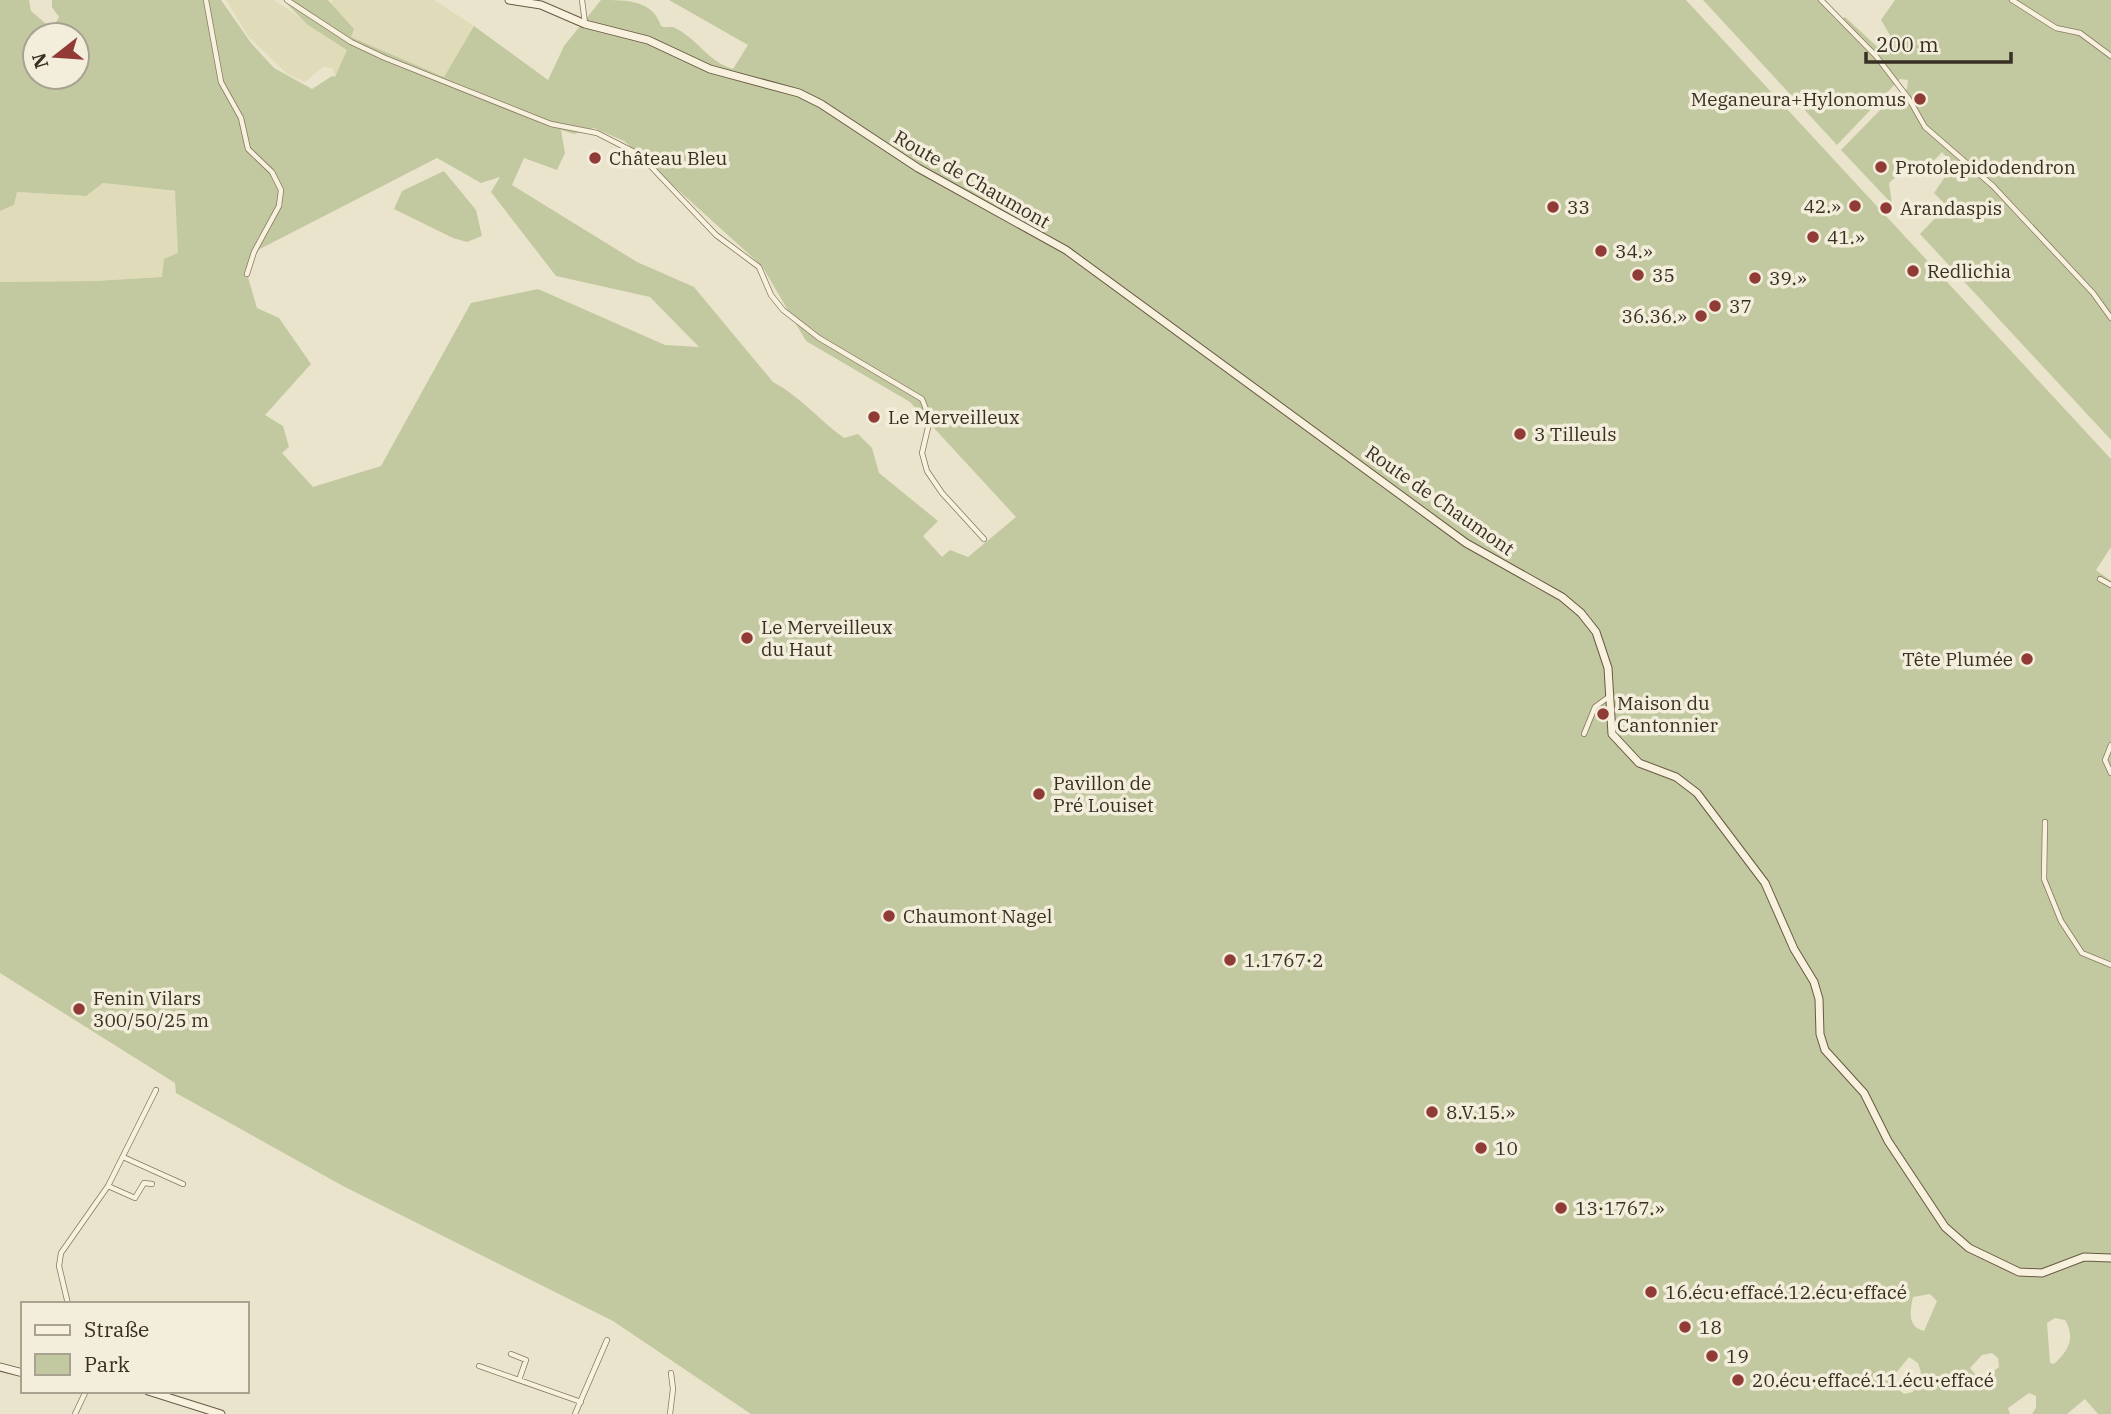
<svg xmlns="http://www.w3.org/2000/svg" width="2111" height="1414" viewBox="0 0 2111 1414" font-family="'IBM Plex Serif',serif">
	<rect width="100%" height="100%" fill="#ebe4cc"/>
	<path fill="#e0dcba" d="M 226,0 L 274,0 L 348,50 L 335,77 L 332,68 L 323,67 L 305,82 L 287,74 L 248,36 Z
		M 333,0 L 434,0 L 474,26 L 444,77 L 351,37 L 331,2 Z
		M 103,183 L 176,192 L 178,254 L 162,277 L 95,281 L 0,282 L 0,211 L 14,205 L 17,192 L 86,196 Z"/>
	<path fill="#c2c9a0" fill-rule="evenodd" d="M 0,0 L 29,0 L 31,11 L 52,29 L 59,17 L 52,7 L 52,0 L 221,0 L 251,43 L 274,68 L 312,89 L 332,76 L 335,77 L 347,50 L 308,25 L 283,0 L 328,0 L 354,29 L 351,37 L 444,77 L 474,26 L 548,80 L 564,46 L 601,0 C 627,0 653,0 661,26 C 667,29 671,25 677,29 C 699,41 709,62 733,69 L 748,45 L 669,0 L 1686,0 L 2111,459 L 2111,547 L 2096,570 L 2111,581 L 2111,1414 L 2098,1414 L 2085,1399 L 2067,1414 L 2032,1414 L 2036,1408 L 2036,1396 L 2029,1393 L 2008,1408 L 2010,1414 L 751,1414 L 613,1321 L 343,1186 L 176,1093 L 175,1083 L 0,973 L 0,282 L 95,281 L 162,277 L 164,259 L 178,253 L 175,191 L 103,183 L 86,196 L 17,192 L 14,205 L 0,211 ZM 35,35 L 77,35 L 77,77 L 35,77 ZM 594,128 L 624,141 L 762,266 L 806,341 L 910,402 L 1016,517 L 968,557 L 950,550 L 942,557 L 923,536 L 938,521 L 879,473 L 872,448 L 858,434 L 844,438 C 819,420 800,396 773,382 L 694,287 L 637,262 L 512,185 L 524,158 L 557,170 L 565,153 L 561,130 L 574,134 ZM 437,158 L 481,183 L 500,177 L 491,192 L 556,276 L 650,297 L 699,347 L 665,345 L 538,289 L 471,303 L 381,466 L 313,487 L 282,453 L 289,447 L 283,426 L 265,415 L 311,364 L 279,318 L 257,308 L 247,274 L 254,252 ZM 1930,1294 L 1937,1301 L 1924,1331 C 1907,1327 1910,1311 1913,1297 ZM 2055,1318 L 2065,1320 C 2076,1338 2068,1351 2054,1364 L 2050,1363 L 2047,1323 ZM 1992,1353 L 1998,1358 L 1999,1367 L 1981,1381 L 1970,1368 L 1982,1355 ZM 1909,1357 L 1918,1363 L 1921,1372 L 1913,1392 L 1904,1394 L 1898,1389 L 1896,1373 Z
		M 1703,0 L 1818,0 L 1837,21 L 1845,17 L 1884,53 L 1895,44 L 1881,20 L 1895,0 L 2111,0 L 2111,440 L 1920,234 L 1942,211 L 1944,203 L 1934,193 L 1953,165 L 1942,152 L 1925,170 L 1904,170 L 1889,183 L 1892,204 L 1841,150 L 1888,102 L 1907,89 L 1908,80 L 1900,79 L 1837,145 Z
		M 444,171 L 476,210 L 482,236 L 467,242 L 453,238 L 394,209 L 402,191 Z"/>
	<g fill="none" stroke-linecap="round" stroke-linejoin="round">
		<g stroke="#877861" stroke-width="6">
			<path id="street" d="M 206,0 L 221,82 L 241,118 L 248,149 L 272,172 L 281,190 L 279,206 L 254,252 L 247,274
				M 287,0 L 351,42 L 385,58 L 551,124 L 597,133 L 640,155 L 716,235 L 759,267 L 771,295 L 783,310 L 819,338 L 922,399 L 930,419 L 922,453 L 927,471 L 942,493 L 984,539
				M 582,0 L 585,23
				M 1821,0 L 1876,56 L 1909,99 L 1925,127 L 1993,186 L 2093,293 L 2111,318
				M 2012,0 L 2056,28 L 2080,33 L 2111,56
				M 2100,579 L 2111,585
				M 1584,734 L 1595,707 L 1610,696
				M 2111,745 L 2105,760 L 2111,773
				M 2045,822 L 2044,879 L 2061,921 L 2082,953 L 2111,965
				M 123,1157 L 183,1184
				M 108,1186 L 135,1198 L 144,1183 L 152,1184
				M 68,1304 L 59,1266 L 61,1253 L 108,1186 L 156,1090
				M 511,1354 L 526,1360 L 519,1380
				M 479,1366 L 581,1402
				M 75,1414 L 86,1391
				M 575,1414 L 607,1340
				M 670,1414 L 673,1389 L 671,1373"/>
		</g>
		<g stroke="#695944" stroke-width="9">
			<path id="secondary" d="M 509,0 L 541,5 L 585,24 L 648,40 L 710,69 L 799,93 L 821,104 L 918,168 L 1066,250 L 1466,543 L 1562,597 L 1581,613 L 1596,632 L 1608,668 L 1612,734 L 1639,763 L 1676,777 L 1697,793 L 1765,883 L 1794,949 L 1814,982 L 1819,999 L 1820,1034 L 1825,1050 L 1864,1093 L 1888,1141 L 1945,1227 L 1969,1248 L 2019,1272 L 2042,1273 L 2084,1257 L 2111,1258
				M 0,1367 L 23,1373
				M 148,1391 L 221,1414"/>
		</g>
		<use href="#street" stroke="#f7f1de" stroke-width="4.5"/>
		<use href="#secondary" stroke="#f7f1de" stroke-width="7"/>
	</g>
	<g fill="#913b36" stroke="#f3eedb" stroke-width="2.5">
		<circle cx="1920" cy="99" r="7"/>
		<circle cx="595" cy="158" r="7"/>
		<circle cx="1881" cy="167" r="7"/>
		<circle cx="1855" cy="206" r="7"/>
		<circle cx="1553" cy="207" r="7"/>
		<circle cx="1886" cy="208" r="7"/>
		<circle cx="1813" cy="237" r="7"/>
		<circle cx="1601" cy="251" r="7"/>
		<circle cx="1913" cy="271" r="7"/>
		<circle cx="1638" cy="275" r="7"/>
		<circle cx="1755" cy="278" r="7"/>
		<circle cx="1715" cy="306" r="7"/>
		<circle cx="1701" cy="316" r="7"/>
		<circle cx="874" cy="417" r="7"/>
		<circle cx="1520" cy="434" r="7"/>
		<circle cx="747" cy="638" r="7"/>
		<circle cx="2027" cy="659" r="7"/>
		<circle cx="1603" cy="714" r="7"/>
		<circle cx="1039" cy="794" r="7"/>
		<circle cx="889" cy="916" r="7"/>
		<circle cx="1230" cy="960" r="7"/>
		<circle cx="79" cy="1009" r="7"/>
		<circle cx="1432" cy="1112" r="7"/>
		<circle cx="1481" cy="1148" r="7"/>
		<circle cx="1561" cy="1208" r="7"/>
		<circle cx="1651" cy="1292" r="7"/>
		<circle cx="1685" cy="1327" r="7"/>
		<circle cx="1712" cy="1356" r="7"/>
		<circle cx="1738" cy="1380" r="7"/>
	</g>
	<g text-anchor="middle" stroke-width="7" stroke-linejoin="round" paint-order="stroke">
		<g font-size="19" fill="#392f23" stroke="#f3eedb" text-anchor="start">
			<text x="1906" y="106" text-anchor="end">Meganeura+Hylonomus</text>
			<text x="609" y="165">Château Bleu</text>
			<text x="1895" y="174">Protolepidodendron</text>
			<text x="1841" y="213" text-anchor="end">42.»</text>
			<text x="1567" y="214">33</text>
			<text x="1900" y="215">Arandaspis</text>
			<text x="1827" y="244">41.»</text>
			<text x="1615" y="258">34.»</text>
			<text x="1927" y="278">Redlichia</text>
			<text x="1652" y="282">35</text>
			<text x="1769" y="285">39.»</text>
			<text x="1729" y="313">37</text>
			<text x="1687" y="323" text-anchor="end">36.36.»</text>
			<text x="888" y="424">Le Merveilleux</text>
			<text x="1534" y="441">3 Tilleuls</text>
			<text x="761" y="634">Le Merveilleux<tspan x="761" dy="22">du Haut</tspan></text>
			<text x="2013" y="666" text-anchor="end">Tête Plumée</text>
			<text x="1617" y="710">Maison du<tspan x="1617" dy="22">Cantonnier</tspan></text>
			<text x="1053" y="790">Pavillon de<tspan x="1053" dy="22">Pré Louiset</tspan></text>
			<text x="903" y="923">Chaumont Nagel</text>
			<text x="1244" y="967">1.1767·2</text>
			<text x="93" y="1005">Fenin Vilars<tspan x="93" dy="22">300/50/25 m</tspan></text>
			<text x="1446" y="1119">8.V.15.»</text>
			<text x="1495" y="1155">10</text>
			<text x="1575" y="1215">13·1767.»</text>
			<text x="1665" y="1299">16.écu·effacé.12.écu·effacé</text>
			<text x="1699" y="1334">18</text>
			<text x="1726" y="1363">19</text>
			<text x="1752" y="1387">20.écu·effacé.11.écu·effacé</text>
		</g>
		<g font-size="19" fill="#392f23" stroke="#f3eedb">
			<text transform="translate(972 179) rotate(30)" y="7">Route de Chaumont</text>
			<text transform="translate(1440 500) rotate(35)" y="7">Route de Chaumont</text>
		</g>
	</g>
	<rect x="21" y="1302" width="228" height="91" fill="#f3eedb" stroke="#a9a291" stroke-width="2"/>
	<rect x="35" y="1325" width="35" height="10" fill="#f7f1de" stroke="#a9a291" stroke-width="2"/>
	<text x="84" y="1337" font-size="21" fill="#392f23">Straße</text>
	<rect x="35" y="1354" width="35" height="21" fill="#c2c9a0" stroke="#a9a291" stroke-width="2"/>
	<text x="84" y="1372" font-size="21" fill="#392f23">Park</text>
	<g transform="translate(56 56) rotate(253)"><circle r="33" fill="#f3eedb" stroke="#a9a291" stroke-width="2"/>
	<path d="M0-5L12 26L0 18L-12 26Z" fill="#913b36"/>
	<text y="-10" font-size="19" font-weight="bold" text-anchor="middle" fill="#392f23">N</text>
	</g>
	<path d="M1866 52v10h145v-10" fill="none" stroke="#392f23" stroke-width="3.5"/>
	<text x="1876" y="52" font-size="21" fill="#392f23" stroke="#f3eedb" stroke-width="5" paint-order="stroke">200 m</text>
</svg>
